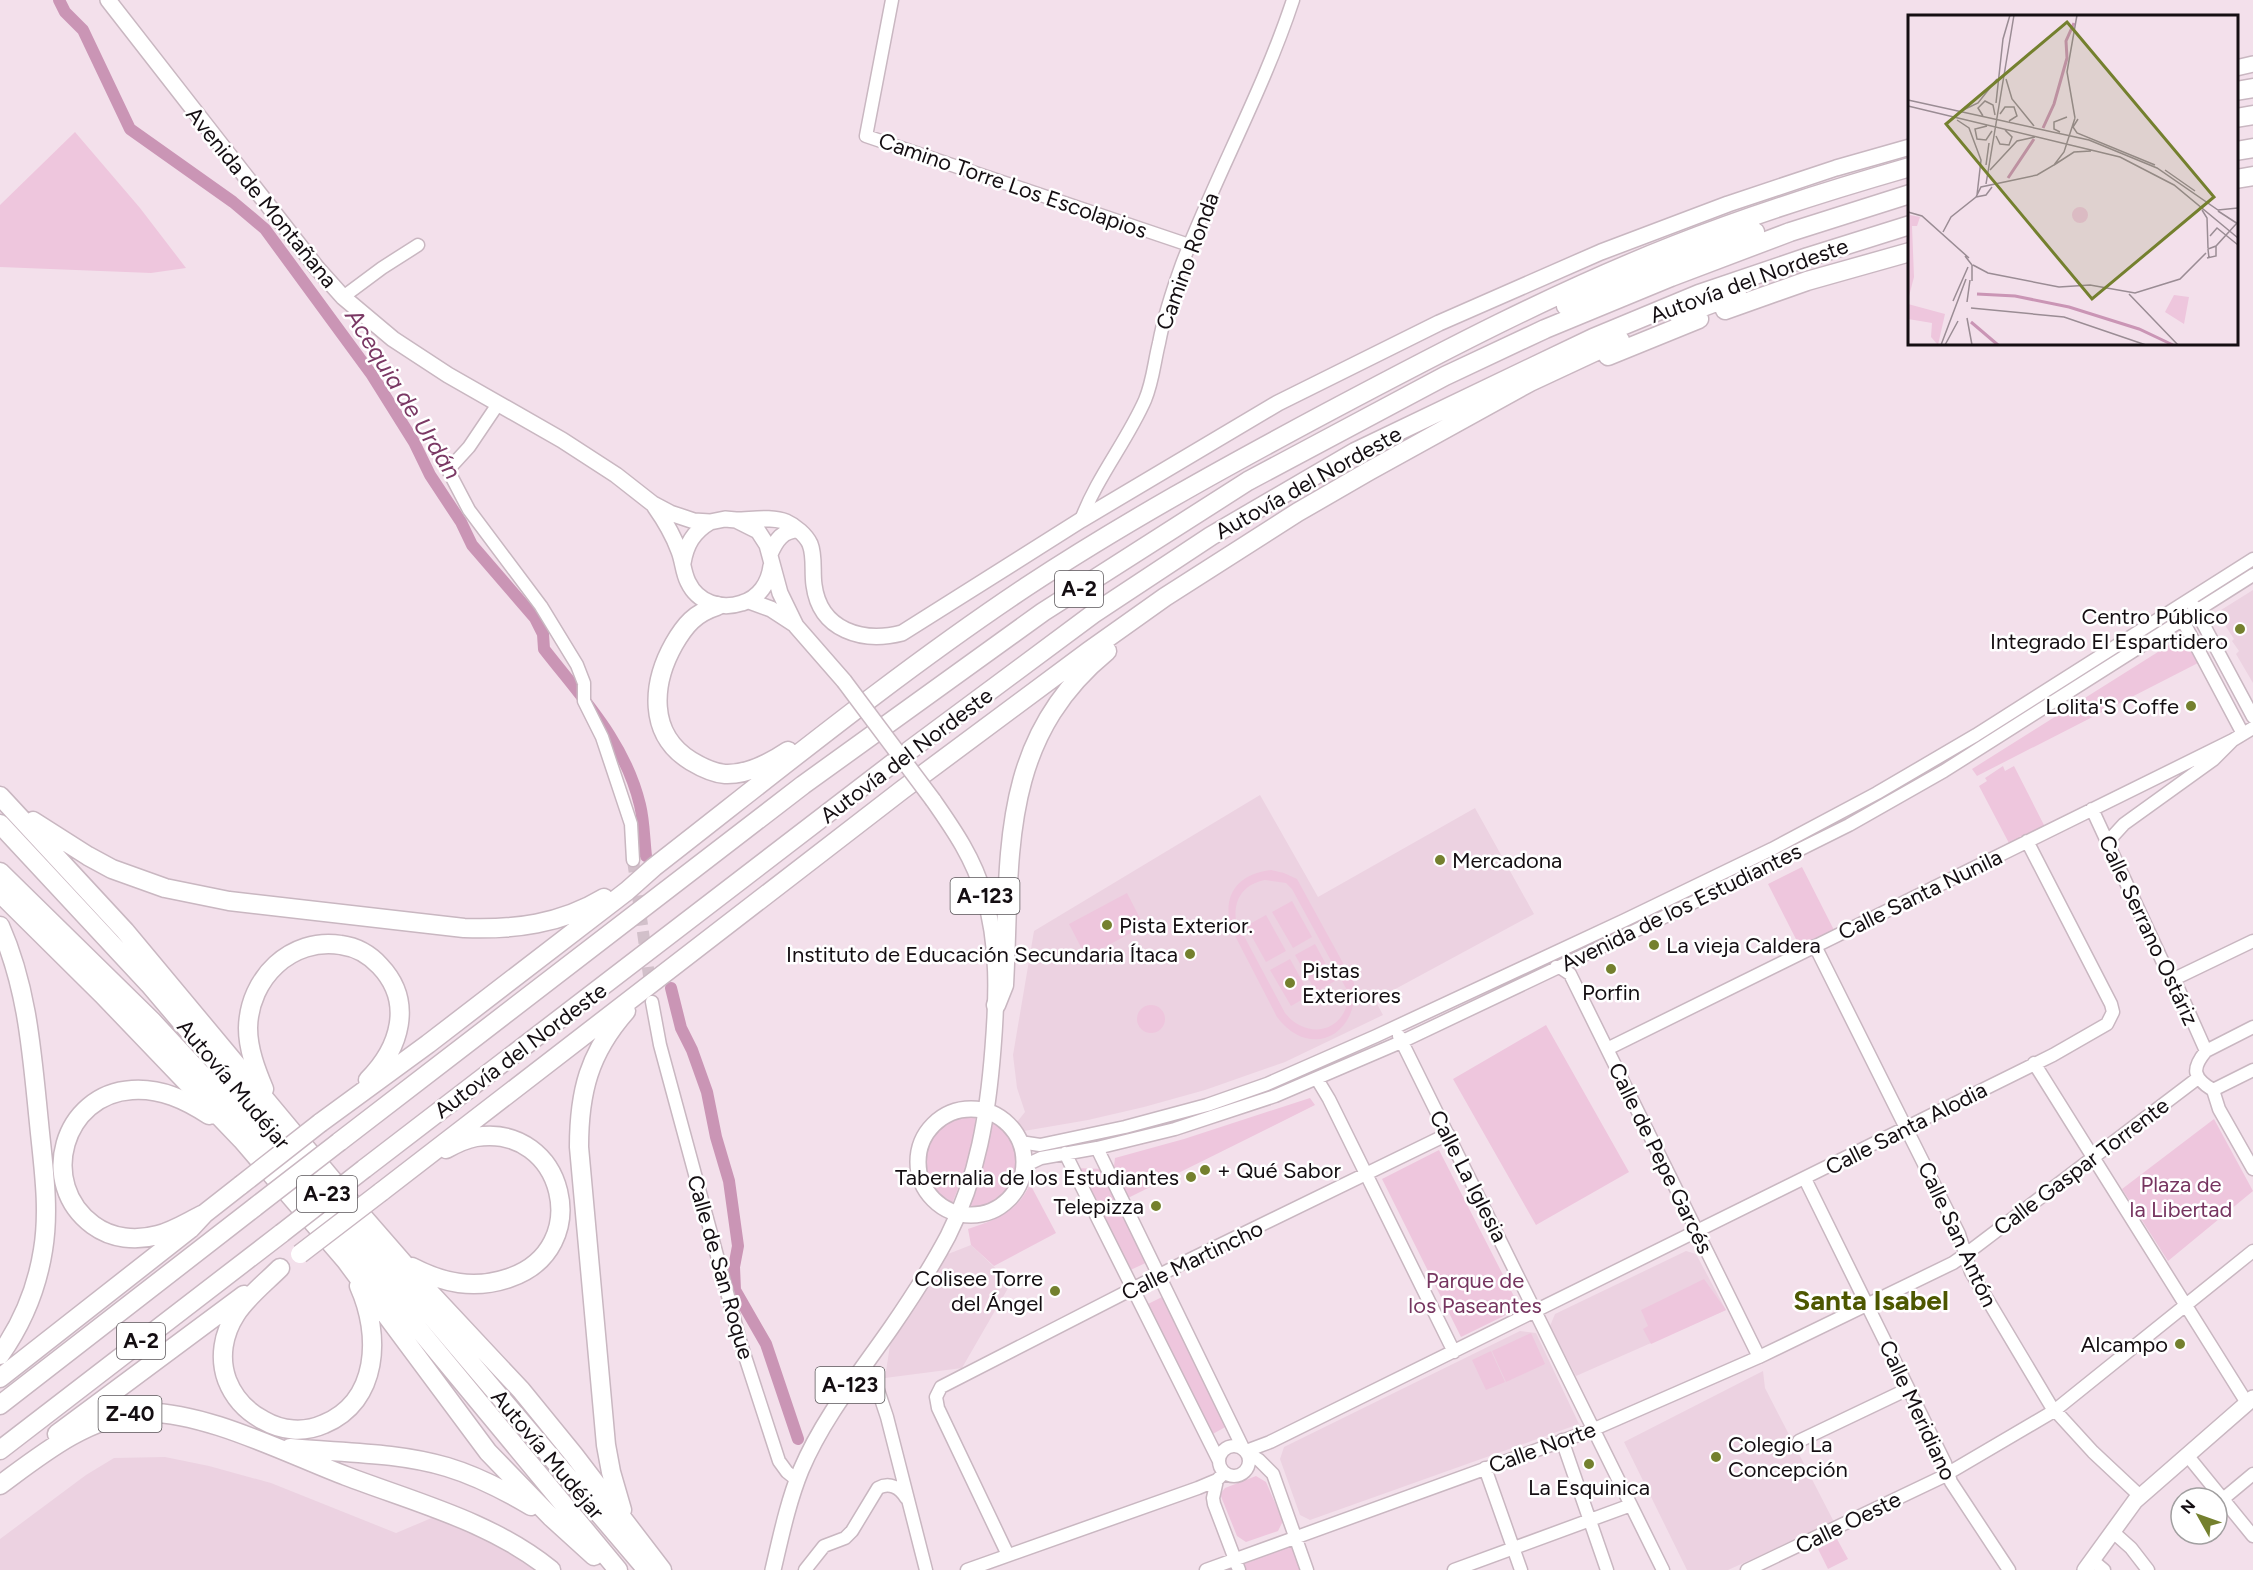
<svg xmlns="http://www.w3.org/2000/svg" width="2253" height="1570" viewBox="0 0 2253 1570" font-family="Figtree,sans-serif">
	<rect width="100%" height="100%" fill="#f3e0eb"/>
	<path fill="#ecd2e1" d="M 2253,590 L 2253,683 L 2236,654 L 2239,651 L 2232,641 L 2234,639 L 2219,616 L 2221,610 Z
		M 1260,795 L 1318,897 L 1475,808 L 1534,914 L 1375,1000 L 1383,1015 L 1285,1062 L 1205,1090 L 1144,1107 L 1088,1120 L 1024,1131 L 1017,1122 L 1025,1112 L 1017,1088 L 1013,1055 L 1034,931 Z
		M 971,1245 L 1011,1283 L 962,1368 L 885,1378 L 890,1345 L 948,1254 Z
		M 1686,1251 L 1696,1254 L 1726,1310 L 1576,1376 L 1550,1326 L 1555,1314 Z
		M 1520,1331 L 1536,1333 L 1579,1424 L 1310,1520 L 1300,1515 L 1280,1459 L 1284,1447 Z
		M 1763,1371 L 1765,1388 L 1834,1522 L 1728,1570 L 1687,1570 L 1624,1442 Z
		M 165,1457 L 209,1466 L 271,1483 L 396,1533 L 434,1517 L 471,1528 L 538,1570 L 0,1570 L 0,1539 L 86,1475 L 114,1458 Z"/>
	<path fill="#eec6dd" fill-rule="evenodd" d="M 75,132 L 140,208 L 186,268 L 151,273 L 0,267 L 0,205 Z
		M 2177,640 L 2201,654 L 2198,663 L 1977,776 L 1972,769 Z
		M 2003,766 L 2005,771 L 2014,766 L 2045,827 L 2010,845 L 1979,786 L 1987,781 L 1985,778 Z
		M 1802,867 L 1835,932 L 1801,949 L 1768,884 Z
		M 1271,870 L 1284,873 L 1297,879 L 1354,983 C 1360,1035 1310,1061 1277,1017 L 1232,930 C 1221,897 1236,874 1271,870 ZM 1265,880 L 1286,883 L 1292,889 L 1348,992 C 1349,1031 1308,1042 1285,1013 L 1236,921 C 1233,899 1244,884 1265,880 Z
		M 1127,893 L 1144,926 L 1086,957 L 1069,924 Z
		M 1292,901 L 1312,937 L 1293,948 L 1272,912 Z
		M 1266,915 L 1286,951 L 1266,962 L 1246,926 Z
		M 1315,944 L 1335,981 L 1316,992 L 1295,955 Z
		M 1290,959 L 1310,995 L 1291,1006 L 1270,970 Z
		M1137 1019a14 14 0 1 1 28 0a14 14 0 1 1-28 0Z
		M 1546,1025 L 1629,1172 L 1536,1225 L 1453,1079 Z
		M 1310,1098 L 1315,1105 L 1128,1198 L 1114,1166 L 1115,1158 L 1184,1139 Z
		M 975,1115 C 979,1134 960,1185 952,1204 L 949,1206 C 905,1177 921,1112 975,1115 Z
		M 2214,1119 L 2253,1191 L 2168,1261 L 2122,1189 Z
		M 995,1122 C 1037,1152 1020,1204 971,1211 L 969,1209 L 983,1167 L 993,1123 Z
		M 1439,1150 L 1520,1308 L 1461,1337 L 1382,1179 Z
		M 1072,1168 L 1106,1169 L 1152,1260 L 1124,1273 Z
		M 1030,1184 L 1056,1233 L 994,1266 L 971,1245 L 968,1229 C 995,1220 1018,1212 1030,1184 Z
		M 1704,1279 L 1726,1310 L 1651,1344 L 1643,1329 L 1648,1326 L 1641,1310 Z
		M 1164,1296 L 1229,1425 L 1209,1436 L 1144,1306 Z
		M 1531,1333 L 1545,1364 L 1506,1382 L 1492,1351 Z
		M 1491,1351 L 1505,1382 L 1486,1390 L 1472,1360 Z
		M 1256,1476 L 1266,1482 L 1283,1521 L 1278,1531 L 1246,1542 L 1237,1536 L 1220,1494 L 1225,1488 Z
		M 1837,1539 L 1848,1559 L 1828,1569 L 1818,1549 Z
		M 1292,1545 L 1302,1570 L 1246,1570 L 1244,1564 Z"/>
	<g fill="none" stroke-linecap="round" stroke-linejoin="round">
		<path stroke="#ca95b5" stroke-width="12" d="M 59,0 L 65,12 L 83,30 L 130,129 L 233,202 L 265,229 L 372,375 L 414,442 L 430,475 L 461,522 L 472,545 L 535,618 L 543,634 L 544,649 C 582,698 625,742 640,805 C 644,821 644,839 646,856
			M 671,988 L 681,1028 L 692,1050 L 707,1092 L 716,1137 L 729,1181 L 738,1246 L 734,1267 L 735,1290 L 766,1344 L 798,1439"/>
		<path stroke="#d2c0ca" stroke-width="12" stroke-dasharray="12 6" stroke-linecap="butt" d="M 633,860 L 651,990"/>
		<g stroke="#c9b7c1" stroke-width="15">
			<path id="minor" d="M 892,0 L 866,136 L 1189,245
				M 343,297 L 382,268 L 418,245
				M 498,404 L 469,447 L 448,470 L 469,510 L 541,606 L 577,665 L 584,683 L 584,701 L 602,737 L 631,824 L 633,860
				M 1081,520 C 1097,477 1127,441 1145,400 C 1153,381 1154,363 1159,343 C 1164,316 1173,289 1182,264 C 1216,175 1263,91 1293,0
				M 2193,605 L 2253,717
				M 2185,614 L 2183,621 L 2243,734
				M 2092,809 L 2166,969 L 2174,979 L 2206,1051
				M 2109,846 L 2113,836 L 2124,824 L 2213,760 L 2233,740 L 2253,728
				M 1815,946 L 1959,1234 L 1971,1272 L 2051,1406 L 2093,1452 L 2140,1496
				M 1556,967 L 1561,968 L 1570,974 L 1759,1357
				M 2174,979 L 2253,941
				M 652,1002 L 660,1045 L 741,1344 L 779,1461 L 787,1472 L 797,1480
				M 1399,1036 L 1663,1570
				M 1607,1049 L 2233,740
				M 2034,1063 L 2247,1403
				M 1317,1079 L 1329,1099 L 1454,1352
				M 2213,1090 C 2193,1078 2191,1069 2206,1051 L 2253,1027
				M 2213,1090 L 2219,1109 L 2253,1169
				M 2213,1090 L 2253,1070
				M 1020,1142 L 1040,1145 L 1125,1127 L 1207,1105 L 1267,1084 L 1376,1036 L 1625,920 L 1772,849 L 1877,793 L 1976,735 L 2253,559
				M 1097,1148 L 1244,1450
				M 1065,1153 L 1219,1461
				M 1024,1166 L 1041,1158 L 1097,1148 L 1175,1129 L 1275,1096 L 1401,1042 L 1664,917 L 1849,825 L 1944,771 L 2253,575
				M 1805,1179 L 1945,1463 L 1951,1482 L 2009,1570
				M 865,1364 L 877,1387 L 887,1417 L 926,1570
				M 1562,1440 L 1607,1570
				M 1799,1441 L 1908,1389
				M1219 1461a15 15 0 1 1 30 0a15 15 0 1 1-30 0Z
				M 1246,1451 L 1270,1442 L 2053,1055 L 2107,1024 L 2113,1012 L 2111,1004 L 2027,841
				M 1247,1453 L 1259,1460 L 1273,1474 L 1307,1570
				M 2187,1455 L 2253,1536
				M 1485,1468 L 1521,1570
				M 1217,1480 L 1213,1498 L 1214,1504 L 1239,1570
				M 2223,1499 L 2253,1474
				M 2112,1531 L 2131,1548 L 2148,1570
				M 1008,1555 L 938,1408 L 936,1397 L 941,1387 L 1181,1264 L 1448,1134
				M 2092,1560 L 2104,1570
				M 805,1570 L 824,1546 L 845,1538 L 852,1531 L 878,1488 C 889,1482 900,1487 906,1498
				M 967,1570 L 1198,1488 L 1217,1480 L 1224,1473
				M 1206,1570 L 1592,1430 L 1759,1357 L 1953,1263 L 1966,1254 L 2198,1078
				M 1454,1570 L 1631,1505
				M 1747,1570 L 1940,1478 L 2054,1411 L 2253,1251"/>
		</g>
		<g stroke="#c9b7c1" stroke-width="18">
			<path id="major" d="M 108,0 L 317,268 L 343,297 L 393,339 L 448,375 L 562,440 L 616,475 L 653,504 L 670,513 L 694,521 L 710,522 L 725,519 L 736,520 L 758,531 L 767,545 L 780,593 L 796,626 L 844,681
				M 2236,68 L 2253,64
				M 655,507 C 665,521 673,535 679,551 C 683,561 683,572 688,582 C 698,603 721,610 742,603 C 759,598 769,583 771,566
				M 736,520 C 751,520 772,516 786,522 C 795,526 806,535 810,544 C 815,556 812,572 814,585 C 820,631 863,643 902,633 L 1081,520 L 1278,403 L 1439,323 L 1601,252 L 1728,204 L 1836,168 L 1910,147
				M 770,554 C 776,540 783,530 798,530
				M 683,563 C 686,545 693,532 710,522
				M 749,601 L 771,609 L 794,624
				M918 1162a53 53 0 1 1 106 0a53 53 0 1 1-106 0Z
				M 773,1570 C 781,1536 788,1502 801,1470 C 823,1418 859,1374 891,1328 C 911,1299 931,1268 948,1236 C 978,1177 988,1113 993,1048 C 997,998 999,944 984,895 C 974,859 954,830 933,800
				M 2085,1570 L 2135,1501 L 2253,1398"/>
		</g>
		<g stroke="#c9b7c1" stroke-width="21">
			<path id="highway" d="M 2236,91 L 2253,88
				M 2236,118 L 2253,115
				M 2236,151 L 2253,148
				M 2236,179 L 2253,176
				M 1566,306 L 1674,262 L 1755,232
				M 1725,310 L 1807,281 L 1910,252
				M 1679,316 L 1737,294
				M 1608,356 L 1699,319
				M 717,606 C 695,613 685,625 674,644 C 652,683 647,734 691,761 C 701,767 712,773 725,774 C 747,775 770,763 788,751
				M 0,796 L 125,931 L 365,1219 L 419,1281 L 521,1390 L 574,1455 L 662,1570
				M 33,821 L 88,856 L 112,869 L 165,888 L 229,901 L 464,928 C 514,930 561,924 604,898
				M 0,824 L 149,984 L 647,1570
				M 0,872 L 152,1021 L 258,1135 L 618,1570
				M 0,893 L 102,994 L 242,1140 L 346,1261 L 488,1452 L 551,1517 L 594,1556
				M 0,926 C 28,989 32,1055 39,1123 C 43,1165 50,1208 43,1250 C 37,1288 22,1324 0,1355
				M 996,1005 L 1004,985 C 1011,857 997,741 1107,651
				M 264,1089 C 256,1070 248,1049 248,1028 C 249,978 291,937 341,945 C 356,947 370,955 380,966 C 414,1002 400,1048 368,1080
				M 320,1123 L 428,1044 L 627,891 L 654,867 C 776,772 897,673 1026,587 C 1123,523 1225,467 1328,412 C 1441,352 1555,292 1675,245 C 1752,214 1830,190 1910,167
				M 339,1142 L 803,785 L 1043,612 L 1248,481 L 1445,376 L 1545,329 L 1671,277 L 1790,232 L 1910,194
				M 364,1169 L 910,750 L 1093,614 L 1211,536 L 1355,452 L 1593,338 L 1699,294 L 1808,257 L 1910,225
				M 381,1192 L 902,790 L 1089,651 L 1165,597 L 1298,512 L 1369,471 L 1530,382 L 1620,340
				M 204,1214 C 189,1221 174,1231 158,1235 C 136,1241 112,1239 93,1225 C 37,1184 63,1094 132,1090 C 161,1088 186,1100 209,1115
				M 412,1267 C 443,1283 474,1290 509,1278 C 596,1249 564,1123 476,1137 C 465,1139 455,1144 446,1149
				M 280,1268 C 265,1283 247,1297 236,1314 C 223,1334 219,1358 227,1380 C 234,1398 246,1411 263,1420 C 282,1431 304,1433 324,1424 C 379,1401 381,1335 359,1286
				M 0,1378 L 190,1229 L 204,1214 L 241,1185
				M 0,1405 L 255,1207
				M 57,1434 L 244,1295
				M 290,1448 C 343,1453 396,1452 447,1467 C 477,1476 504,1490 531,1506
				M 0,1450 L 282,1233
				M 0,1485 C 42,1454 86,1418 139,1413 C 199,1408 290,1455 346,1476 C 417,1503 492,1522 551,1570
				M 622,1510 L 611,1472 L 606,1445 L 579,1147 C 579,1092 589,1053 626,1011"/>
		</g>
		<use href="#minor" stroke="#fff" stroke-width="12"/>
		<use href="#major" stroke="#fff" stroke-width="15"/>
		<use href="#highway" stroke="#fff" stroke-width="18"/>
		<g stroke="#c9b7c1" stroke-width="18" stroke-linecap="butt">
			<path id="major-bridge" d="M 844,681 L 933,800"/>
		</g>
		<g stroke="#c9b7c1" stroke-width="21" stroke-linecap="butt">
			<path id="highway-bridge" d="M 241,1185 L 320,1123
				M 255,1207 L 339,1142
				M 282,1233 L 364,1169
				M 300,1254 L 381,1192"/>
		</g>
		<use href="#major-bridge" stroke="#fff" stroke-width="15"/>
		<use href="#highway-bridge" stroke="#fff" stroke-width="18"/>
	</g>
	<g fill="#74802e" stroke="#fff" stroke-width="2">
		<circle cx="2240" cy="629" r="6"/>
		<circle cx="2191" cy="706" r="6"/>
		<circle cx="1440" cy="860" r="6"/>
		<circle cx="1107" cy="925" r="6"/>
		<circle cx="1654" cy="945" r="6"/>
		<circle cx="1190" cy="954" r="6"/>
		<circle cx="1611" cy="969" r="6"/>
		<circle cx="1290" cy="983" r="6"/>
		<circle cx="1205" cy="1170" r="6"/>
		<circle cx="1191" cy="1177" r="6"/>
		<circle cx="1156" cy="1206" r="6"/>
		<circle cx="1055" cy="1291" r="6"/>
		<circle cx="2180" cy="1344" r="6"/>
		<circle cx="1716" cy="1457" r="6"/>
		<circle cx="1589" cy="1464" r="6"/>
	</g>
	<g text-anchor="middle" stroke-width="5" stroke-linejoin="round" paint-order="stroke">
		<g fill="#fff" stroke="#5a5659" stroke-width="1.5">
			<rect x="1055" y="571" width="48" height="36" rx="4.5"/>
			<rect x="950.5" y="878" width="69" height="36" rx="4.5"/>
			<rect x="297" y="1176" width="60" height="36" rx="4.5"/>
			<rect x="117" y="1323" width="48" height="36" rx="4.5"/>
			<rect x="815.5" y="1367" width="69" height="36" rx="4.5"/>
			<rect x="98.5" y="1396" width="63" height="36" rx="4.5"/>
		</g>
		<g font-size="21" font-weight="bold" fill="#140e12">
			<text x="1079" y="596">A-2</text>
			<text x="985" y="903">A-123</text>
			<text x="327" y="1201">A-23</text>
			<text x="141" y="1348">A-2</text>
			<text x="850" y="1392">A-123</text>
			<text x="130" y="1421">Z-40</text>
		</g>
		<g font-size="22" fill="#140e12" stroke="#fff">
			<text transform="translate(1013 185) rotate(19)" y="8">Camino Torre Los Escolapios</text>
			<text transform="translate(262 197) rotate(51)" y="8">Avenida de Montañana</text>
			<text transform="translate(1187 261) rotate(-70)" y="8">Camino Ronda</text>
			<text transform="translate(1749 280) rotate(-20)" y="8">Autovía del Nordeste</text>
			<text transform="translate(1308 482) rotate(-29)" y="8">Autovía del Nordeste</text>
			<text transform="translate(906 755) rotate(-37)" y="8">Autovía del Nordeste</text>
			<text transform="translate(1920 894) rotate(-26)" y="8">Calle Santa Nunila</text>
			<text transform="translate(1681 907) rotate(-26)" y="8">Avenida de los Estudiantes</text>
			<text transform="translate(2149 930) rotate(65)" y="8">Calle Serrano Ostáriz</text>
			<text transform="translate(520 1050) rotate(-37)" y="8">Autovía del Nordeste</text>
			<text transform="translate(234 1084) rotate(50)" y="8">Autovía Mudéjar</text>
			<text transform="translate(1906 1128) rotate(-27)" y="8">Calle Santa Alodia</text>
			<text transform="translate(1661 1158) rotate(64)" y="8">Calle de Pepe Garcés</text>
			<text transform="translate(2081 1166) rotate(-37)" y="8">Calle Gaspar Torrente</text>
			<text transform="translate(1469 1176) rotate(63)" y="8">Calle La Iglesia</text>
			<text transform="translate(1958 1234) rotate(65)" y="8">Calle San Antón</text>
			<text transform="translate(1192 1260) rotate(-26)" y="8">Calle Martincho</text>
			<text transform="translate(721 1267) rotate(74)" y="8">Calle de San Roque</text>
			<text transform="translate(1918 1410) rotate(65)" y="8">Calle Meridiano</text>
			<text transform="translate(1542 1447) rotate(-20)" y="8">Calle Norte</text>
			<text transform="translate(548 1454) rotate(50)" y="8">Autovía Mudéjar</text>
			<text transform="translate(1848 1522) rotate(-26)" y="8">Calle Oeste</text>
		</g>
		<g font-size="22" fill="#140e12" stroke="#fff" text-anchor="end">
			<text x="2228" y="624">Centro Público<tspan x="2228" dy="25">Integrado El Espartidero</tspan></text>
			<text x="2179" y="714">Lolita'S Coffe</text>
			<text x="1452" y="868" text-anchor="start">Mercadona</text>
			<text x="1119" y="933" text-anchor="start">Pista Exterior.</text>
			<text x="1666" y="953" text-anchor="start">La vieja Caldera</text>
			<text x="1178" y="962">Instituto de Educación Secundaria Ítaca</text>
			<text x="1302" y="978" text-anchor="start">Pistas<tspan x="1302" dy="25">Exteriores</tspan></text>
			<text x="1611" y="1000" text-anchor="middle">Porfin</text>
			<text x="1217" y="1178" text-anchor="start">+ Qué Sabor</text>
			<text x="1179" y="1185">Tabernalia de los Estudiantes</text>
			<text x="1144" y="1214">Telepizza</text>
			<text x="1043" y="1286">Colisee Torre<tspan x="1043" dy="25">del Ángel</tspan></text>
			<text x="2168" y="1352">Alcampo</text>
			<text x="1728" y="1452" text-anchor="start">Colegio La<tspan x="1728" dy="25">Concepción</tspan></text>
			<text x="1589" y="1495" text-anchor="middle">La Esquinica</text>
		</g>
		<g font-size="22" fill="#763560" stroke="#fff">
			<text x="2181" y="1192">Plaza de<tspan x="2181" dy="25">la Libertad</tspan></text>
			<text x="1475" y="1288">Parque de<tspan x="1475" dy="25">los Paseantes</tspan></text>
		</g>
		<g font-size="24" font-style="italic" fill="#7a3864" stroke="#fff">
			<text transform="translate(403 394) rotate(58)" y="8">Acequia de Urdán</text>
		</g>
		<g font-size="28" font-weight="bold" fill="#4d5700" stroke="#fff">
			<text x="1871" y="1310">Santa Isabel</text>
		</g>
	</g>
	<g transform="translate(1908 15)">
		<rect width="330" height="330" fill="#f3e0eb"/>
		<path d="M 0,188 L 2,200 L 12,202 L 9,211 L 4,211 L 6,262 L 0,285 ZM164 200a8 8 0 1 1 16 0a8 8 0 1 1-16 0ZM 266,280 L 281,282 L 276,309 L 257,297 ZM 0,289 L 37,299 L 30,330 L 23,322 L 24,308 L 0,304 Z" fill="#eec6dd"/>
		<path fill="none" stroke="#ca95b5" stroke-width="3" d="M 135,113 L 146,89 L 159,43 L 158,26 L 166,8M 100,163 L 126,124M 69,279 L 107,281 L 161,292 L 231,314 L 265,330M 63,307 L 90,330"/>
		<path fill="none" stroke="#9a8c94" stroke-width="1.5" d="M 98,64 L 104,84 L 126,111M 0,85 L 181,125 L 249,153 L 310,195 L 330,193M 88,88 L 95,24 L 102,0M 0,91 L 212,142 L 266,170 L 330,223M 53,96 L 70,88 L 89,64M 92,99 L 97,92 L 106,92 L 109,101 L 101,106M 75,101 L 70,93 L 77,86 L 85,90 L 87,100M 167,103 L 159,57 L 169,0M 170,104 L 165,112 L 169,118 L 247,150M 49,105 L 61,113 L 73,145 L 69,180M 79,111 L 67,114 L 69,124 L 78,125 L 84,116M 152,117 L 146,114 L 146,107 L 159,102M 88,121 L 92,129 L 101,130 L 104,122 L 97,115M 78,150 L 81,128M 146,150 L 166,137 L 183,136M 82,155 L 109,126 L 127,122M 257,155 L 287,176M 78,169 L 106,0M 68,182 L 78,180 L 84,172M 294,195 L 299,203 L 300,233M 310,196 L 330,209M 0,197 L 14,201 L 61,243M 35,217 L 43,202 L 68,182 L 73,172 L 129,160 L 146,150 L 156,137 L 167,103M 302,221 L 309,213 L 330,230M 57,241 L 64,250 L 64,266M 299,243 L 308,241 L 308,231M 301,243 L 300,234 L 308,231 L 329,208M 65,250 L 80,258 L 151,272 L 182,270 L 227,278 L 272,264 L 298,238M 221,279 L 270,330M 45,286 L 60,252M 59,287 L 62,265M 63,293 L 156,302 L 238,330M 59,303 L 64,330M 33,330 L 58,264M 37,330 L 50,306"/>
		<path fill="#74802e" fill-opacity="0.15" stroke="#74802e" stroke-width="3" d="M 159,7 L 306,182 L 184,284 L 38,109 Z"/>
		<rect width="330" height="330" fill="none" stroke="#140e12" stroke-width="3"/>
	</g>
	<g transform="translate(2199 1516) rotate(310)"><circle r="28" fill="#ffffff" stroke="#a19fa0" stroke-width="1.5"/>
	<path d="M0-4.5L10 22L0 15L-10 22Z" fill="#74802e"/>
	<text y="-9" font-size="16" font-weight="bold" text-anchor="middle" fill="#140e12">N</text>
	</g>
</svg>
